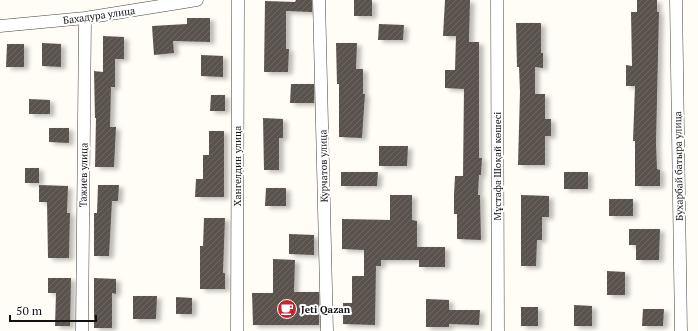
<svg xmlns="http://www.w3.org/2000/svg" width="698" height="331" viewBox="0 0 698 331" font-family="'PT Serif',serif">
	<defs>
		<pattern id="building-hatch" width="6" height="6" patternUnits="userSpaceOnUse"><rect width="6" height="6" fill="#5a524d"/><path d="M-1 1l2-2M0 6l6-6M5 7l2-2" fill="none" stroke="#6d6662"/></pattern>
		<filter id="shadow"><feDropShadow dx="4.5" dy="2.5" stdDeviation="2" flood-color="#0004"/></filter>
	</defs>
	<rect width="100%" height="100%" fill="#fffdf5"/>
	<path fill="url(#building-hatch)" filter="url(#shadow)" d="M 296,0 L 312,0 L 312,12 L 286,11 L 286,49 L 289,49 L 288,72 L 264,72 L 265,1 L 295,2 Z
		M 354,0 L 372,0 L 372,16 L 354,16 Z
		M 445,0 L 470,0 L 469,42 L 479,42 L 479,158 L 482,158 L 481,175 L 479,175 L 478,195 L 480,195 L 481,240 L 457,239 L 457,214 L 454,214 L 454,195 L 455,176 L 463,176 L 464,89 L 445,88 L 445,70 L 455,70 L 456,36 L 443,36 Z
		M 637,0 L 657,0 L 657,12 L 659,12 L 656,143 L 657,169 L 660,170 L 660,186 L 635,186 L 635,141 L 633,141 L 635,86 L 626,86 L 626,65 L 632,66 L 631,12 L 637,12 Z
		M 187,18 L 210,18 L 210,42 L 173,41 L 174,53 L 154,55 L 152,26 L 187,24 Z
		M 516,23 L 541,23 L 541,53 L 543,53 L 543,68 L 535,67 L 535,94 L 545,94 L 545,119 L 551,119 L 551,136 L 545,136 L 545,165 L 518,165 L 520,92 L 519,67 L 517,67 Z
		M 379,24 L 404,25 L 403,40 L 378,40 Z
		M 103,36 L 124,37 L 124,59 L 115,59 L 115,87 L 111,87 L 110,127 L 116,127 L 114,167 L 95,167 L 96,118 L 95,118 L 94,71 L 103,72 Z
		M 42,43 L 61,44 L 61,67 L 42,66 Z
		M 336,43 L 357,43 L 356,69 L 363,69 L 363,94 L 365,94 L 362,138 L 339,137 L 339,84 L 337,84 Z
		M 7,44 L 24,44 L 24,67 L 6,67 Z
		M 201,55 L 223,56 L 223,77 L 201,76 Z
		M 291,84 L 314,84 L 314,103 L 290,103 Z
		M 211,95 L 225,95 L 225,111 L 210,111 Z
		M 29,99 L 50,100 L 50,114 L 29,114 Z
		M 263,118 L 283,119 L 283,138 L 279,138 L 279,170 L 264,170 Z
		M 49,128 L 69,128 L 69,143 L 49,142 Z
		M 209,131 L 224,131 L 224,197 L 195,197 L 196,179 L 203,179 L 203,155 L 209,155 Z
		M 379,146 L 408,146 L 407,166 L 379,166 Z
		M 25,168 L 39,168 L 39,183 L 25,183 Z
		M 341,172 L 378,172 L 377,186 L 341,186 Z
		M 564,172 L 588,172 L 588,189 L 564,189 Z
		M 39,185 L 68,186 L 67,213 L 70,213 L 69,258 L 48,258 L 47,202 L 39,202 Z
		M 98,185 L 119,185 L 118,201 L 112,201 L 109,256 L 94,256 L 94,213 L 97,213 Z
		M 266,188 L 286,188 L 286,206 L 265,206 Z
		M 390,195 L 412,195 L 412,220 L 417,221 L 417,247 L 445,247 L 445,267 L 419,267 L 419,260 L 381,260 L 381,266 L 376,266 L 375,325 L 343,324 L 343,303 L 352,303 L 352,276 L 364,276 L 364,250 L 342,249 L 342,219 L 390,220 Z
		M 521,195 L 549,196 L 549,217 L 542,217 L 542,240 L 537,240 L 536,266 L 521,266 Z
		M 609,199 L 633,199 L 633,216 L 609,216 Z
		M 204,218 L 225,218 L 223,273 L 225,273 L 225,289 L 200,289 L 200,246 L 203,246 Z
		M 629,229 L 660,229 L 659,260 L 636,260 L 636,245 L 629,245 Z
		M 289,234 L 314,235 L 314,255 L 289,254 Z
		M 273,259 L 295,260 L 294,292 L 319,292 L 319,325 L 253,325 L 252,293 L 273,293 Z
		M 607,271 L 625,272 L 625,295 L 607,295 Z
		M 48,278 L 71,278 L 70,326 L 55,326 L 56,293 L 48,293 Z
		M 94,278 L 116,279 L 116,294 L 112,293 L 112,328 L 94,328 Z
		M 133,296 L 157,296 L 156,319 L 133,319 Z
		M 176,297 L 192,298 L 192,314 L 176,314 Z
		M 426,299 L 449,300 L 449,310 L 480,310 L 479,325 L 449,324 L 449,327 L 426,327 Z
		M 574,305 L 592,306 L 592,326 L 574,326 Z
		M 521,307 L 538,307 L 538,326 L 521,326 Z
		M 643,309 L 664,309 L 663,326 L 642,326 Z"/>
	<g fill="none" stroke-linecap="round" stroke-linejoin="round">
		<g stroke="#444" stroke-width="13">
			<path id="street" d="M 319,0 L 327,331
				M 497,0 L 498,331
				M 676,0 L 681,331
				M 0,26 L 85,18 L 197,0
				M 82,331 L 85,18
				M 237,331 L 238,0"/>
		</g>
		<use href="#street" stroke="#fff" stroke-width="12"/>
	</g>
	<defs>
		<g id="cafe-disc" transform="scale(1)"><circle r="9.5" fill="#c4262e" stroke="#fff"/><path d="M-5.5-4.5H6V0H3Q3 3.5 0 3.5H-2.5Q-5.5 3.5-5.5 0ZM3-3.2v2h1.7v-2ZM-6 4.5H4V6H-6Z" fill="#fff"/></g>
	</defs>
	<g fill-rule="evenodd">
		<use href="#cafe-disc" x="287" y="309"/>
	</g>
	<g text-anchor="middle" stroke-width="4" stroke-linejoin="round" paint-order="stroke">
		<g font-size="10" fill="#111" stroke="#fff">
			<text transform="translate(99 15) rotate(-8)" y="4">Бахадура улица</text>
			<text transform="translate(237 166) rotate(-90)" y="4">Хангелдин улица</text>
			<text transform="translate(323 166) rotate(-91)" y="4">Курчатов улица</text>
			<text transform="translate(497 166) rotate(-90)" y="4">Мұстафа Шоқай көшесі</text>
			<text transform="translate(678 166) rotate(-91)" y="4">Бухарбай батыра улица</text>
			<text transform="translate(83 175) rotate(-89)" y="4">Тажиев улица</text>
		</g>
		<g font-size="10" font-weight="bold" fill="#111" stroke="#fff" text-anchor="start">
			<text x="301" y="313">Jeti Qazan</text>
		</g>
	</g>
	<path d="M10 315v6h86v-6" fill="none" stroke="#111111" stroke-width="2"/>
	<text x="16" y="315" font-size="12" fill="#111111" stroke="#ffffff" stroke-width="3" paint-order="stroke">50 m</text>
</svg>
